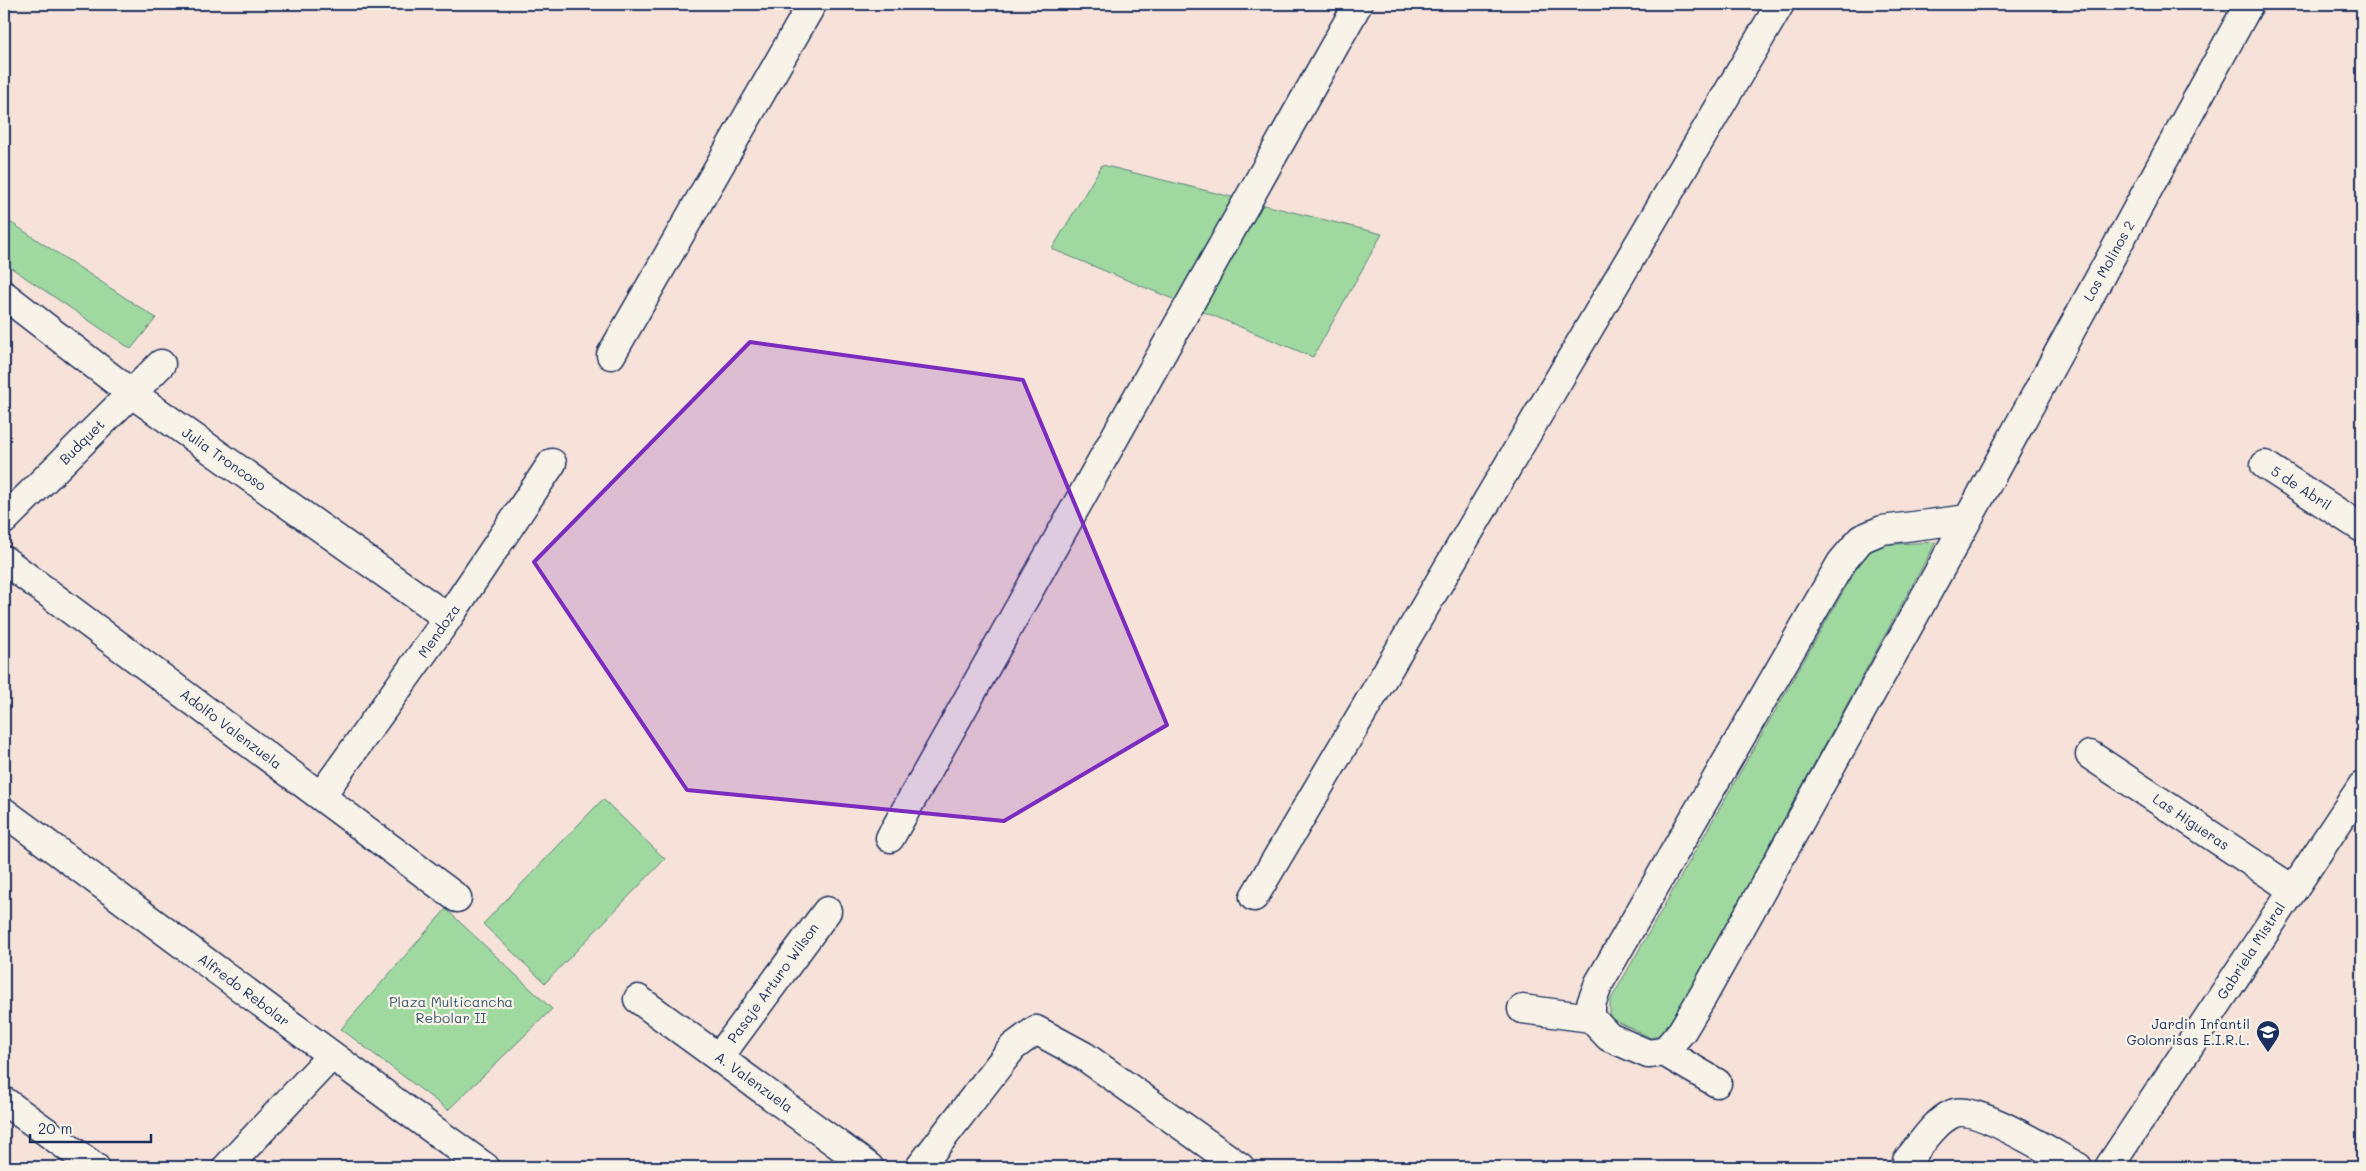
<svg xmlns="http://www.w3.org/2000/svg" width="2366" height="1171" viewBox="0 0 2366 1171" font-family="Mali,sans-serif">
	<rect width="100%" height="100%" fill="#f6e2d8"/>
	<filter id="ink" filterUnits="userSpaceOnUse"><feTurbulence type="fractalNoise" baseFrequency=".02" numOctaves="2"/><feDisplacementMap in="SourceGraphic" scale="10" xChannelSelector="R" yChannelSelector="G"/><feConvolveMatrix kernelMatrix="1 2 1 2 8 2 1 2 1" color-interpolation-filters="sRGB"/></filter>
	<g filter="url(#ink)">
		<path fill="#9fd99f" stroke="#5d847e" d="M 1102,165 L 1382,234 L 1313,357 L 1052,249 Z
			M 4,218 L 156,318 L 131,349 L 4,263 Z
			M 1936,542 L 1667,1032 L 1651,1038 L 1610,1018 L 1610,1001 L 1860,562 L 1876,545 Z
			M 603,799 L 665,859 L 545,983 L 483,924 Z
			M 446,909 L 552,1009 L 448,1110 L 341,1029 Z"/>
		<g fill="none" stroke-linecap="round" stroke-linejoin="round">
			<g stroke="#1b2f5e" stroke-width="31">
				<path id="street" d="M 4,295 L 131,393 L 448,618
					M 611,355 L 812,4
					M 2265,465 L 2362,528
					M 4,520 L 161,364
					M 4,560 L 457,898
					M 2090,755 L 2292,889
					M 321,796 L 448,618 L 552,463
					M 890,838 L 1358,4
					M 1254,897 L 1780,4
					M 638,999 L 869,1167
					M 1522,1009 L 1591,1018 L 1609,1037 L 1648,1054 L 1664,1052 L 1717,1083
					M 1591,1018 L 1591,1004 L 1599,983 L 1841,563 L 1861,539 L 1882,530 L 1968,519
					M 1664,1052 L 1682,1031 L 1703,996 L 1968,519 L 2249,4
					M 720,1056 L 827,911
					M 4,1101 L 95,1167
					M 1907,1161 C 1920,1146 1934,1122 1952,1114 C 1974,1103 2055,1155 2078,1167
					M 227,1167 L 331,1056
					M 920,1167 L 1013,1047 L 1036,1030 L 1084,1056 L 1240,1167
					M 2109,1167 L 2362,786"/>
			</g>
			<g stroke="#1b2f5e" stroke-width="31">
				<path id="secondary" d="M 4,812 C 165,930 323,1051 485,1167"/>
			</g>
			<use href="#street" stroke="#f7f3e8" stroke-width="28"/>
			<use href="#secondary" stroke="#f7f3e8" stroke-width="28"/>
		</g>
	</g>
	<path fill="#7b2cbf" fill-opacity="0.2" stroke="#7b2cbf" stroke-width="4" stroke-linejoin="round" d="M 750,342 L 1023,380 L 1167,725 L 1004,821 L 687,790 L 534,562 Z"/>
	<defs>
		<g id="school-pin" transform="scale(1.25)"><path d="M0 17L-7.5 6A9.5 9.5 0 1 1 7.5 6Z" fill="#1b2f5e" stroke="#f7f3e8"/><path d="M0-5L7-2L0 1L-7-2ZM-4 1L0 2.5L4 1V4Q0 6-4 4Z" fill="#fff"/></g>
	</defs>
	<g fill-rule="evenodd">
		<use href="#school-pin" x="2268" y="1032"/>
	</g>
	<g text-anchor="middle" stroke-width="4.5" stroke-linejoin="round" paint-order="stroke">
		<g font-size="14" fill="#1b2f5e" stroke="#f7f3e8">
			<text transform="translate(2109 261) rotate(-61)" y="5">Los Molinos 2</text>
			<text transform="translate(82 442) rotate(-45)" y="5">Budquet</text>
			<text transform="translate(224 459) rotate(35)" y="5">Julia Troncoso</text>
			<text transform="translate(2301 488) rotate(33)" y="5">5 de Abril</text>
			<text transform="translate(439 631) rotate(-55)" y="5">Mendoza</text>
			<text transform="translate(231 729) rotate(37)" y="5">Adolfo Valenzuela</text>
			<text transform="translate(2191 822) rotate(34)" y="5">Las Higueras</text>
			<text transform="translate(2251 951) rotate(-57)" y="5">Gabriela Mistral</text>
			<text transform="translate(773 983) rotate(-54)" y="5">Pasaje Arturo Wilson</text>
			<text transform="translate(244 990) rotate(37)" y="5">Alfredo Rebolar</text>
			<text transform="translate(754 1082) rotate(36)" y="5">A. Valenzuela</text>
		</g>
		<g font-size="14" fill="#3c5a6e" stroke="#f7f3e8">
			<text x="451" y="1007">Plaza Multicancha<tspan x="451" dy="16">Rebolar II</tspan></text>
		</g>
		<g font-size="14" fill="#1b2f5e" stroke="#f7f3e8" text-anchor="end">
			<text x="2250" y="1029">Jardin Infantil<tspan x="2250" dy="16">Golonrisas E.I.R.L.</tspan></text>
		</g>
	</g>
	<rect width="2366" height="1171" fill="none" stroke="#f7f3e8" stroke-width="20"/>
	<rect x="10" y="10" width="2346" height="1151" fill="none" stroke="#1b2f5e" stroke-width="2" filter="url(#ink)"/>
	<path d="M30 1134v8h121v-8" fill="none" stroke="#1b2f5e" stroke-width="2.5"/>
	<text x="38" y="1134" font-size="15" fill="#1b2f5e" stroke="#f7f3e8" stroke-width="4" paint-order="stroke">20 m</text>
</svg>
